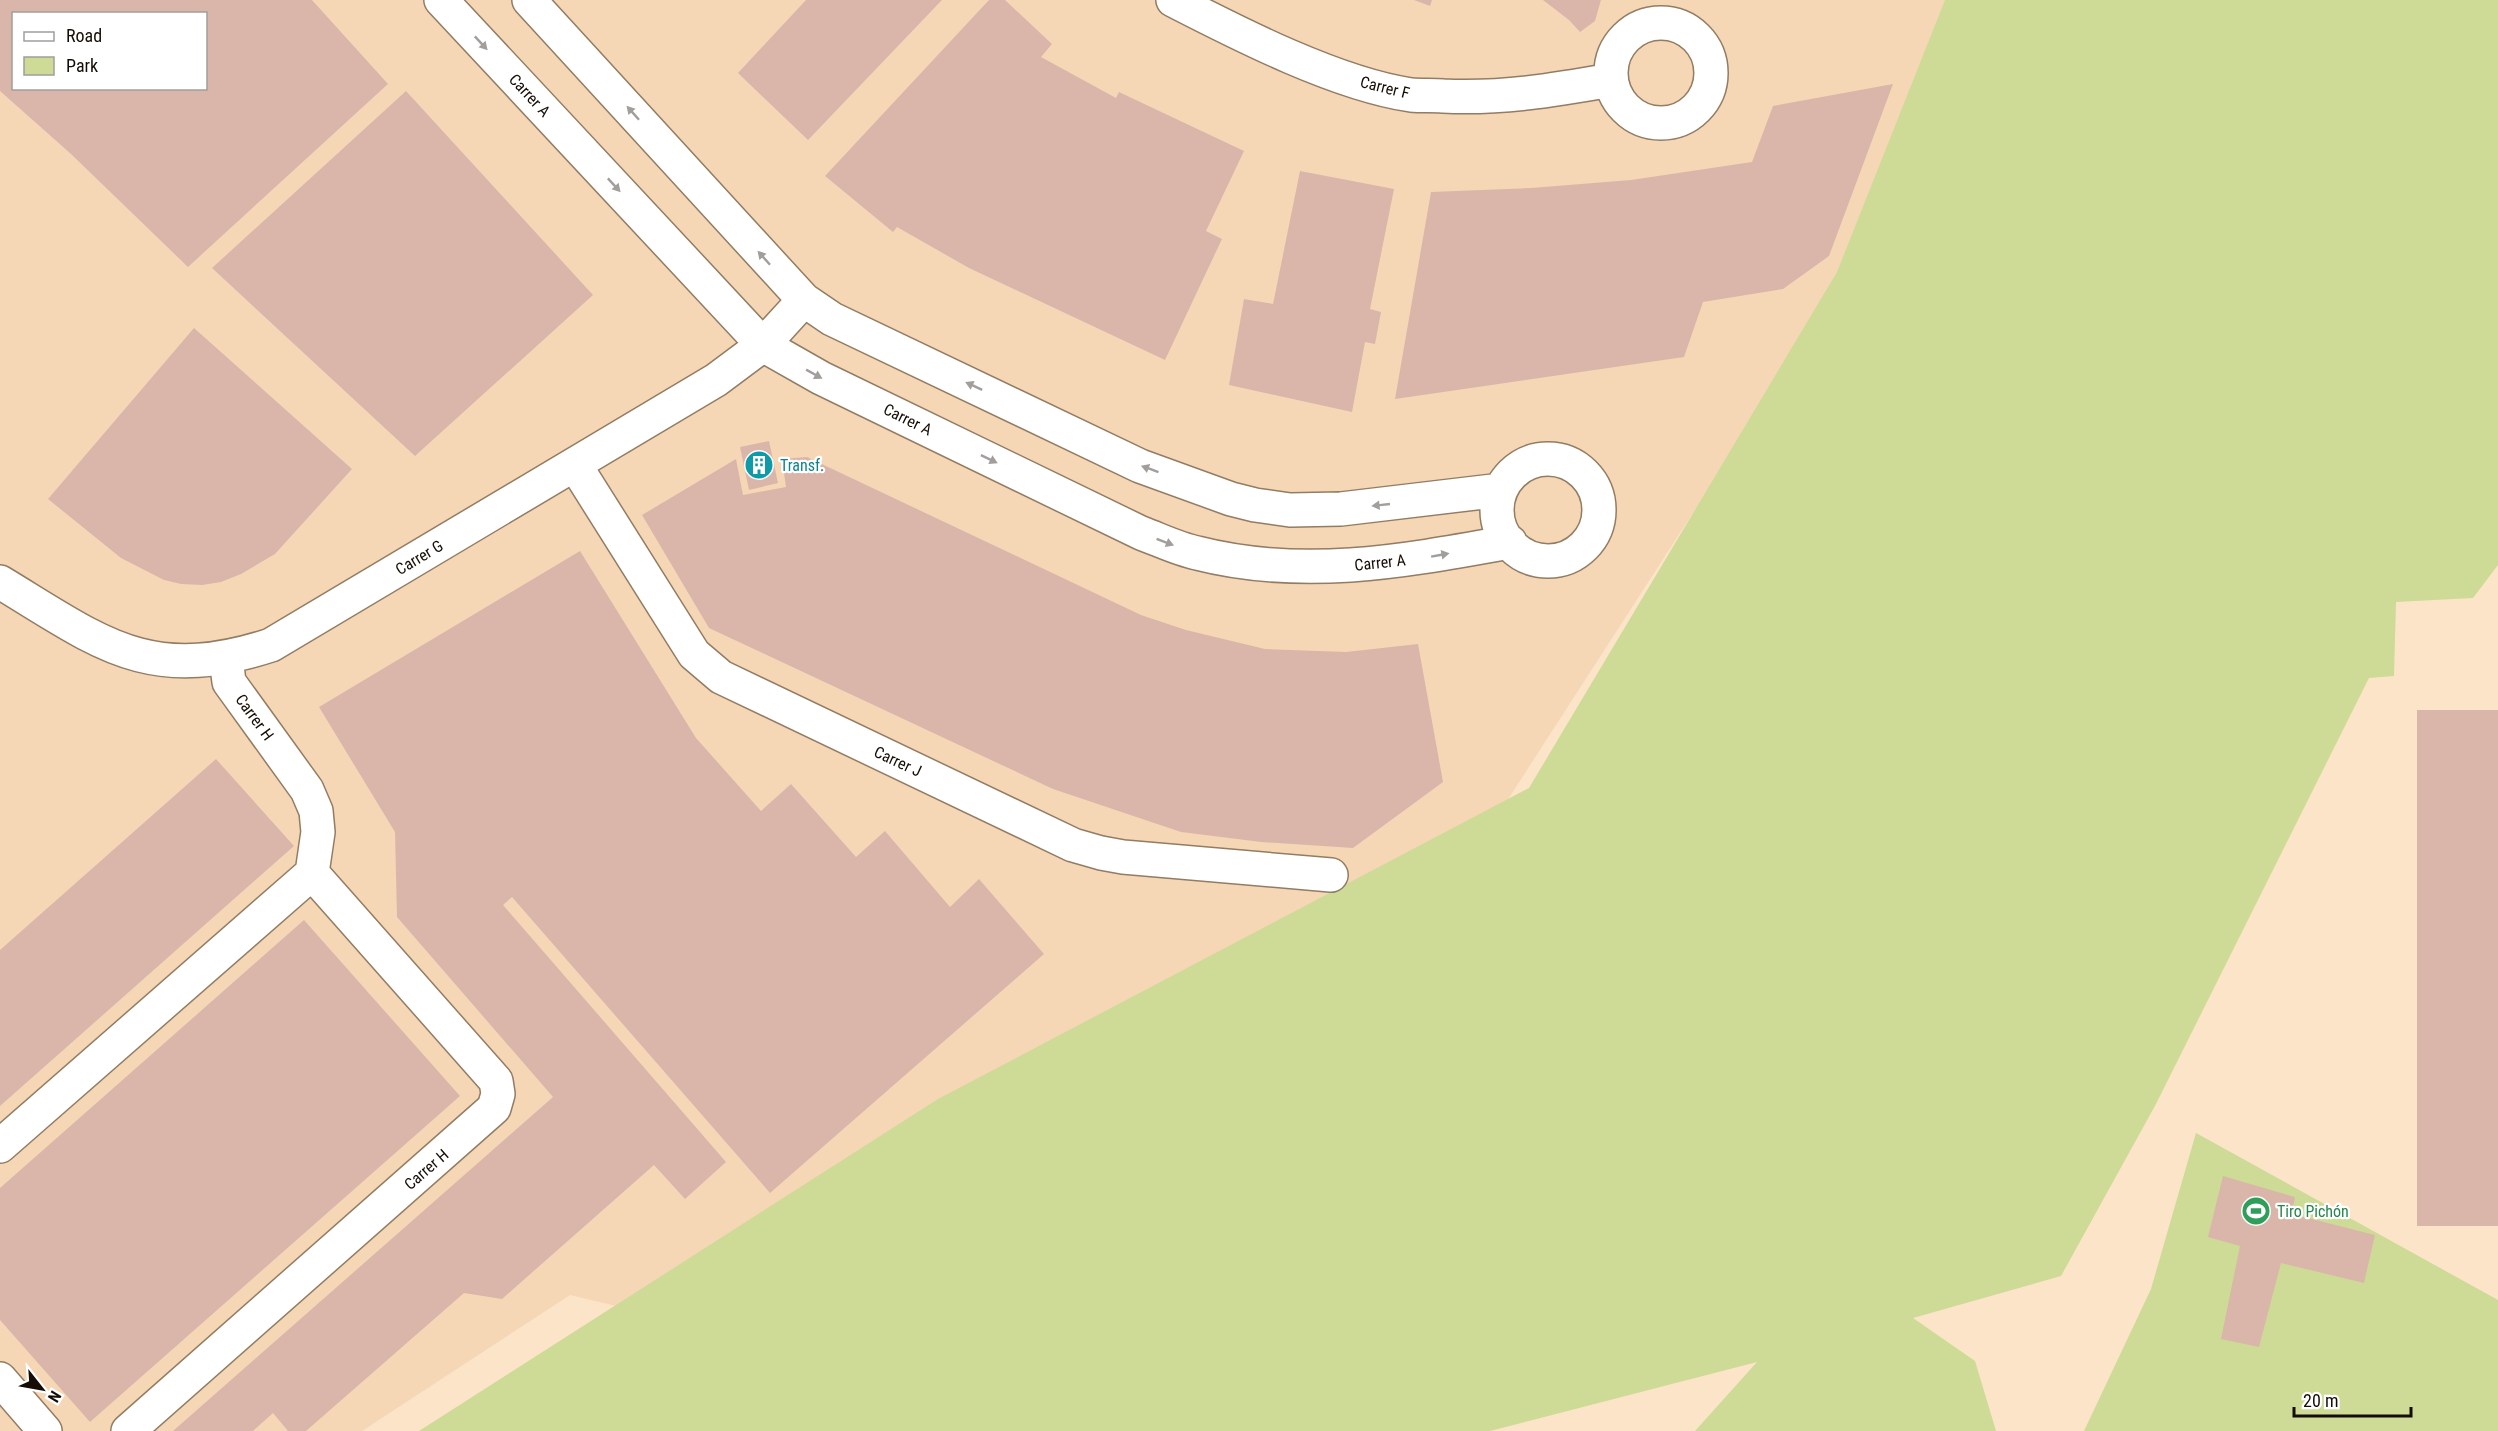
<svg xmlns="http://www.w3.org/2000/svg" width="2498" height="1431" viewBox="0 0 2498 1431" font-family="'Roboto Condensed',sans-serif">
	<rect width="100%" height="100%" fill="#fce4c8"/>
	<path fill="#f5d7b6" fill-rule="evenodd" d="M 0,0 L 1984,0 L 1902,189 L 1494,821 L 671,1319 L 570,1295 L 362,1431 L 0,1431 ZM 14,14 L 206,14 L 206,88 L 14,88 Z"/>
	<path fill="#cddb96" d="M 1945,0 L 2498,0 L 2498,565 L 2473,598 L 2396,602 L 2394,676 L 2369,678 L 2156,1104 L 2061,1276 L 1913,1318 L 1975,1361 L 1996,1431 L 1695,1431 L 1757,1362 L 1490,1431 L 419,1431 L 938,1099 L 1529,788 L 1837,272 Z
		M 2196,1133 L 2498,1300 L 2498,1431 L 2084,1431 L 2151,1289 Z"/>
	<path fill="#dab6aa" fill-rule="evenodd" d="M 0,0 L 312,0 L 388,84 L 188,267 L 71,154 L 0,91 ZM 14,14 L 206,14 L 206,88 L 14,88 Z
		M 806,0 L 942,0 L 808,140 L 738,73 Z
		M 989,0 L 1005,0 L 1052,44 L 1041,57 L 1116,98 L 1119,92 L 1244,151 L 1206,231 L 1222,239 L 1165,360 L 969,268 L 897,227 L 893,232 L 825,176 Z
		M 1414,0 L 1432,0 L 1430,6 Z
		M 1543,0 L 1601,0 L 1595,21 L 1580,32 L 1569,20 Z
		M 1893,84 L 1829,256 L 1783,289 L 1703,302 L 1684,357 L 1395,399 L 1431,192 L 1531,188 L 1631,180 L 1752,162 L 1773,106 Z
		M 406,91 L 593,295 L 415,456 L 212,268 Z
		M 1300,171 L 1394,189 L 1370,309 L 1381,312 L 1375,344 L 1365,342 L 1352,412 L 1229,385 L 1244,299 L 1273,304 Z
		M 194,328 L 352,469 L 275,554 L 241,574 L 221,582 L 202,585 L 181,584 L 164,580 L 121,558 L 48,499 Z
		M 769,441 L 778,483 L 749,490 L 740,447 Z
		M 807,457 L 1141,615 L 1186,630 L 1265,649 L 1346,652 L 1418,644 L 1443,782 L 1353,848 L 1261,842 L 1181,832 L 1053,789 L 709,628 L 642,515 L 736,459 L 743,495 L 786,487 L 782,459 Z
		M 580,551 L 696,738 L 761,811 L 791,784 L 856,857 L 885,831 L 950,907 L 979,879 L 1044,954 L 770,1193 L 512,897 L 503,905 L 726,1162 L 685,1199 L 654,1165 L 502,1299 L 464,1293 L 306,1431 L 288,1431 L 273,1413 L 253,1431 L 173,1431 L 553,1097 L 397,917 L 395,832 L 319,707 Z
		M 2417,710 L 2498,710 L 2498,1226 L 2417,1226 Z
		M 216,759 L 294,846 L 0,1106 L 0,950 Z
		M 304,920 L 460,1096 L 90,1422 L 0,1320 L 0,1188 Z
		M 2223,1176 L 2295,1197 L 2292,1214 L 2375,1235 L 2364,1283 L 2281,1263 L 2259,1347 L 2221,1339 L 2240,1246 L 2208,1237 Z"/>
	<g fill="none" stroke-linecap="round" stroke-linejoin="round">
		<g stroke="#927c63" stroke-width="36">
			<path id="minor" d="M 441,0 L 763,345 L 821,378 L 1141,533 C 1160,540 1178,549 1197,553 C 1303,580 1404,561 1510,542
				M 529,0 L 804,300 L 832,319 L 1140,466 L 1231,499 L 1255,505 L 1290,510 L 1341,509 L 1501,490
				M 1173,0 C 1241,35 1337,84 1411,95 C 1422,96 1433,95 1443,96 C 1501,99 1555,90 1611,80
				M1611 73a50 50 0 1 1 100 0a50 50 0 1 1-100 0Z
				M1497 510a51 51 0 1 1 102 0a51 51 0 1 1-102 0Z
				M 575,465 L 694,654 L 721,677 L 1073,845 L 1101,853 L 1123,857 L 1331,875
				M 0,582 C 101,643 148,685 271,645 L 716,380 L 763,345 L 804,300
				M 0,1146 L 312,873
				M 0,1379 L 45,1431
				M 128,1431 L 494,1108 L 498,1094 L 496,1081 L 312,873 L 318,832 L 316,811 L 307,790 L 229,682 L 226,658"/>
		</g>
		<use href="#minor" stroke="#fff" stroke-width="33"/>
	</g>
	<defs><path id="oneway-solid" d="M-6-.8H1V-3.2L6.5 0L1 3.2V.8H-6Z" transform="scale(1.5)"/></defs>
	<g fill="#a19e9b">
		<use href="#oneway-solid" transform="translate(481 43) rotate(47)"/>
		<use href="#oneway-solid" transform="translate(633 113) rotate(-132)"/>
		<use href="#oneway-solid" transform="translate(614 185) rotate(47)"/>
		<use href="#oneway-solid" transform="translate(764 258) rotate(-132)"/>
		<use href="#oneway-solid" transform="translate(814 374) rotate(29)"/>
		<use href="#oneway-solid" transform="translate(974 386) rotate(-155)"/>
		<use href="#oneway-solid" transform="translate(989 459) rotate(26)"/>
		<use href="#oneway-solid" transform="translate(1150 469) rotate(-160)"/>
		<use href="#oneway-solid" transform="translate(1381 505) rotate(174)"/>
		<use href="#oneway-solid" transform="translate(1165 542) rotate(21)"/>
		<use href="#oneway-solid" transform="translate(1440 555) rotate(-10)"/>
	</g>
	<defs>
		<g id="building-disc" transform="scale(1.5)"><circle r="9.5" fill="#0f9aa8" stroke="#fff"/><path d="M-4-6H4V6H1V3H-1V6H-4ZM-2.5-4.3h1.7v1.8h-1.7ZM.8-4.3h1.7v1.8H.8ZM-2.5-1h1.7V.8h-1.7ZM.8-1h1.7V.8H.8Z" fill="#fff"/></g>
		<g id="stadium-disc" transform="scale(1.5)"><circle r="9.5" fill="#2e9e5b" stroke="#fff"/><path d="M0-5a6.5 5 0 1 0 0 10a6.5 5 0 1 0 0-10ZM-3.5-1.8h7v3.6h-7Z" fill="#fff"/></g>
	</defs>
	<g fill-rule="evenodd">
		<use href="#building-disc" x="759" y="465"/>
		<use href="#stadium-disc" x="2256" y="1211"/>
	</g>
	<g text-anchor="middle" stroke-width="4.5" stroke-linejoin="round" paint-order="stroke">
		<g font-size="16" fill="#150d05" stroke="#fff">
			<text transform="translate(1385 87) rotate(14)" y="6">Carrer F</text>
			<text transform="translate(530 95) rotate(47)" y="6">Carrer A</text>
			<text transform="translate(908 419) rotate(26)" y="6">Carrer A</text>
			<text transform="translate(419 557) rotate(-31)" y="6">Carrer G</text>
			<text transform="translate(1380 562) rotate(-6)" y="6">Carrer A</text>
			<text transform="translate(255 717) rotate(54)" y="6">Carrer H</text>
			<text transform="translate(898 761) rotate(25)" y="6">Carrer J</text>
			<text transform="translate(426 1169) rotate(-41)" y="6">Carrer H</text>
		</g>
		<g font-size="16" fill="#0d838f" stroke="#fff" text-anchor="start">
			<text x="780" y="471">Transf.</text>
		</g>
		<g font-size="16" fill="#27864d" stroke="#fff" text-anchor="start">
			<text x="2277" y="1217">Tiro Pichón</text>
		</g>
	</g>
	<rect x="12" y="12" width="195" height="78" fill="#ffffff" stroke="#a19e9b" stroke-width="1.5"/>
	<rect x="24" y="32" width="30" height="9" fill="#ffffff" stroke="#a19e9b" stroke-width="1.5"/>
	<text x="66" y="42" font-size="18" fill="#150d05">Road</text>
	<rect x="24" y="57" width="30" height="18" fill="#cddb96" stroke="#a19e9b" stroke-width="1.5"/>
	<text x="66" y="72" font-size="18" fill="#150d05">Park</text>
	<g transform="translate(42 1389) rotate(121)" stroke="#ffffff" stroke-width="4.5" paint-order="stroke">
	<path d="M0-4.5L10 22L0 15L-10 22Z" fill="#150d05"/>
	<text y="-9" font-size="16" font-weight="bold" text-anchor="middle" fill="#150d05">N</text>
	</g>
	<path d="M2294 1407v9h117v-9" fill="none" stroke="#150d05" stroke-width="3"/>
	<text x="2303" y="1407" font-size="18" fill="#150d05" stroke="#ffffff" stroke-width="4.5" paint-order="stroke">20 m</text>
</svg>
